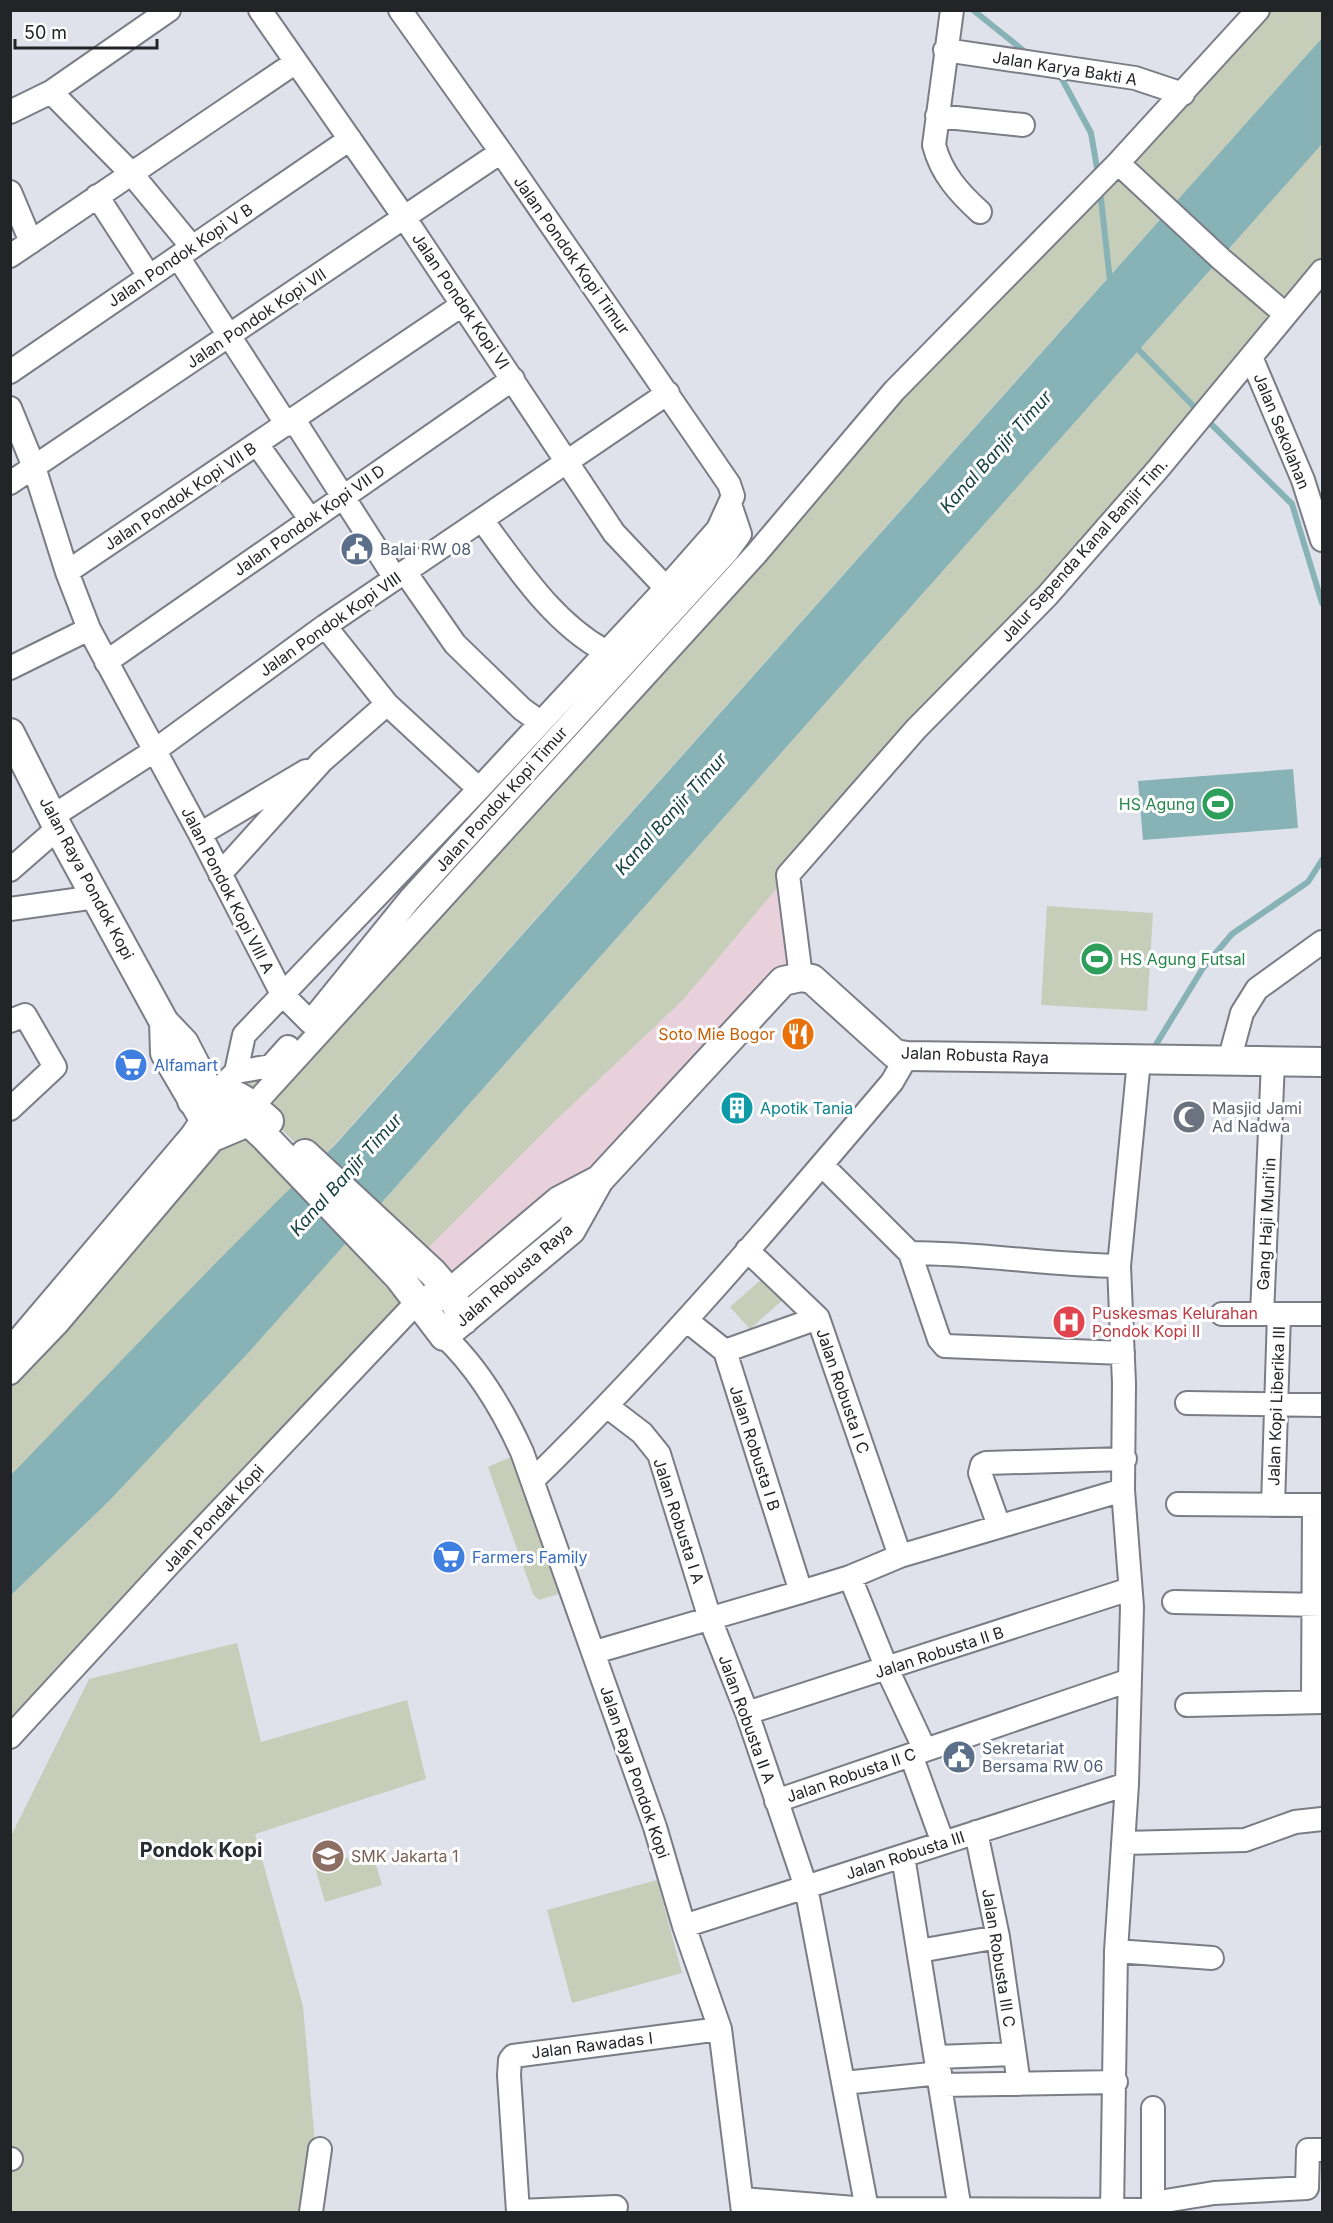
<svg xmlns="http://www.w3.org/2000/svg" width="1333" height="2223" viewBox="0 0 1333 2223" font-family="Inter,sans-serif">
	<rect width="100%" height="100%" fill="#dfe2eb"/>
	<path fill="#e9d1dc" d="M 788,875 L 801,977 L 599,1180 L 450,1293 L 418,1258 L 553,1123 L 683,1000 Z"/>
	<path fill="#c6ceba" d="M 1262,11 L 1322,11 L 1322,38 L 317,1164 L 229,1078 L 271,1066 L 740,534 L 756,554 Z
		M 1322,144 L 1322,271 L 788,875 L 683,1000 L 553,1123 L 418,1258 L 369,1217 Z
		M 1047,906 L 1153,913 L 1147,1011 L 1041,1005 Z
		M 219,1111 L 418,1301 L 11,1737 L 11,1354 Z
		M 765,1276 L 785,1298 L 750,1329 L 730,1307 Z
		M 522,1452 L 571,1590 L 539,1600 L 533,1594 L 488,1467 Z
		M 237,1643 L 261,1742 L 407,1700 L 426,1779 L 255,1834 L 303,2006 L 318,2178 L 312,2212 L 11,2212 L 10,1838 L 89,1679 Z
		M 372,1851 L 382,1885 L 325,1902 L 315,1867 Z
		M 657,1880 L 682,1973 L 572,2003 L 547,1910 Z"/>
	<path fill="#87b3b6" d="M 1322,38 L 1322,144 L 249,1352 L 109,1501 L 11,1595 L 11,1475 C 118,1365 223,1252 334,1146 Z
		M 1293,769 L 1298,828 L 1143,840 L 1138,781 Z"/>
	<g fill="none" stroke-linecap="round" stroke-linejoin="round">
		<path stroke="#87b3b6" stroke-width="6" d="M 973,10 L 1029,55
			M 1057,75 L 1062,79 L 1091,133 L 1098,174
			M 1100,190 L 1110,281
			M 1135,346 L 1199,412
			M 1206,419 L 1292,504 L 1322,603
			M 1152,1051 L 1203,968 L 1232,934 L 1308,882 L 1322,860"/>
		<g stroke="#7a7d85" stroke-width="26">
			<path id="minor" d="M 260,10 L 404,217 L 614,533 L 666,588
				M 952,10 L 934,145 C 941,173 959,193 980,212
				M 945,50 L 1135,78 L 1183,94
				M 51,92 L 131,173 L 192,247
				M 10,112 L 51,92 L 169,10
				M 937,116 L 1023,125
				M 1118,163 L 1221,259 L 1285,314
				M 10,192 L 31,242
				M 97,196 L 149,276
				M 10,256 L 296,62
				M 178,257 L 287,425
				M 1251,357 L 1303,480 L 1322,540
				M 10,372 L 350,139
				M 10,408 L 34,467 L 67,572 L 89,629 L 200,834 L 282,994 L 310,1022
				M 294,420 L 395,578
				M 257,444 L 310,519
				M 10,483 L 501,152
				M 482,520 C 517,567 552,622 605,651
				M 67,572 L 462,305
				M 405,572 L 455,644 L 522,709 L 540,722
				M 325,626 L 387,704 L 479,789
				M 106,662 L 513,379
				M 10,668 L 89,629
				M 53,816 L 154,751 L 325,626 L 668,393
				M 200,834 L 306,771
				M 10,870 L 58,828
				M 220,874 L 322,761 L 387,704
				M 10,909 L 96,897
				M 801,977 L 788,875 L 916,729 L 1047,596 L 1158,469 L 1322,271
				M 312,1020 L 410,899 L 727,552 L 740,534 L 730,504
				M 10,1021 L 25,1015 L 55,1067 L 10,1109
				M 1229,1061 L 1242,1013 L 1257,989 L 1322,942
				M 236,1072 L 244,1035 L 479,789 L 666,588 L 718,529 L 733,496 L 729,484 L 501,152 L 400,10
				M 226,1082 L 236,1072 L 271,1066 L 288,1047
				M 261,1097 L 756,554 L 894,391 L 1118,163 L 1258,10
				M 822,1165 L 910,1253 L 939,1339 L 945,1346 L 1123,1353
				M 747,1250 L 818,1318 L 900,1556
				M 910,1253 C 980,1253 1049,1265 1119,1266
				M 1222,1314 L 1322,1314
				M 1262,1314 L 1273,1062
				M 686,1320 L 725,1351 L 801,1592
				M 444,1336 C 478,1368 503,1410 522,1452 L 655,1827 L 684,1926 L 720,2029 L 743,2212
				M 725,1351 L 818,1318
				M 10,1373 L 57,1324 L 213,1140 L 251,1124
				M 1187,1403 L 1322,1405
				M 608,1407 L 642,1433 L 659,1454 L 710,1619 L 747,1713 L 806,1887 L 867,2209
				M 533,1480 C 661,1355 777,1218 892,1082 L 907,1056
				M 1178,1504 L 1322,1505
				M 1273,1505 L 1279,1314
				M 999,1526 L 980,1473 L 982,1465 L 986,1463 L 1125,1459
				M 850,1577 L 887,1669 L 925,1750
				M 1174,1602 L 1322,1605
				M 595,1652 L 801,1592 L 850,1577 L 900,1556 L 1123,1490
				M 1313,1702 L 1314,1505
				M 1187,1705 L 1322,1702
				M 747,1713 L 1130,1589
				M 10,1737 L 174,1559 L 418,1301
				M 911,1755 L 943,1843
				M 776,1801 L 1130,1680
				M 976,1832 L 998,1937 L 1019,2084
				M 1123,1843 L 1245,1840 L 1295,1822 L 1322,1819
				M 903,1856 L 960,2210
				M 684,1926 L 1127,1784
				M 919,1951 L 998,1937
				M 1116,1951 L 1212,1958
				M 937,2057 L 1014,2054
				M 844,2083 L 940,2073
				M 942,2085 L 1116,2082
				M 1153,2108 L 1153,2203
				M 10,2159 L 11,2159
				M 743,2199 L 867,2209 L 1147,2210
				M 1147,2210 L 1153,2203 L 1214,2193 L 1307,2188 L 1308,2150 L 1322,2150
				M 518,2211 L 616,2207
				M 311,2212 L 320,2149
				M 518,2212 L 509,2075 L 510,2060 L 513,2056 L 720,2029
				M 1112,2212 L 1116,1951 L 1127,1784 L 1132,1607 L 1123,1490 L 1124,1383 L 1119,1266 L 1139,1060"/>
		</g>
		<g stroke="#7a7d85" stroke-width="32">
			<path id="major" d="M 10,733 L 58,828 L 164,1022 L 184,1043 L 219,1111
				M 164,1022 L 165,1053 L 202,1116
				M 192,1101 C 233,1086 237,1093 269,1121
				M 305,1154 L 433,1273 L 450,1293 L 464,1320
				M 433,1297 L 450,1293 L 559,1201 L 599,1180
				M 10,1354 L 194,1137 L 205,1121 L 219,1111 L 251,1124 L 264,1136 L 399,1277 L 444,1336 L 571,1230 L 599,1180 L 783,981 L 801,977 L 812,979 L 895,1054 L 907,1056 L 1322,1062"/>
		</g>
		<use href="#minor" stroke="#fff" stroke-width="22"/>
		<use href="#major" stroke="#fff" stroke-width="28"/>
	</g>
	<defs>
		<g id="civic-disc" transform="scale(1.725)"><circle r="9.5" fill="#5c6f8a" stroke="#fff"/><path d="M-.6-6.5H3V-4.5H.6V-3L4-1V1h2V6H-6V1h2V-1L-.6-3ZM-1.2 2.5V6h2.4V2.5Z" fill="#fff"/></g>
		<g id="stadium-disc" transform="scale(1.725)"><circle r="9.5" fill="#2e9e5b" stroke="#fff"/><path d="M0-5a6.5 5 0 1 0 0 10a6.5 5 0 1 0 0-10ZM-3.5-1.8h7v3.6h-7Z" fill="#fff"/></g>
		<g id="restaurant-disc" transform="scale(1.725)"><circle r="9.5" fill="#e8710a" stroke="#fff"/><path d="M-5-6h1v4h1v-4h1v4h1v-4h1v5L-1.5 .5V6h-2V.5L-5-1ZM5-6V6H3V1.5H1.5Q1.5-4 5-6Z" fill="#fff"/></g>
		<g id="supermarket-disc" transform="scale(1.725)"><circle r="9.5" fill="#3f7fe0" stroke="#fff"/><path d="M-6-5.5h2.5l.6 2H6L4.5 2H-2.5L-4.4-4H-6ZM-1.5 3.2a1.3 1.3 0 1 0 .1 0ZM3 3.2a1.3 1.3 0 1 0 .1 0Z" fill="#fff"/></g>
		<g id="building-disc" transform="scale(1.725)"><circle r="9.5" fill="#0f9aa8" stroke="#fff"/><path d="M-4-6H4V6H1V3H-1V6H-4ZM-2.5-4.3h1.7v1.8h-1.7ZM.8-4.3h1.7v1.8H.8ZM-2.5-1h1.7V.8h-1.7ZM.8-1h1.7V.8H.8Z" fill="#fff"/></g>
		<g id="mosque-disc" transform="scale(1.725)"><circle r="9.5" fill="#6b7280" stroke="#fff"/><path d="M3.5-4.9A6 6 0 1 0 3.5 4.9A5 5 0 1 1 3.5-4.9Z" fill="#fff"/></g>
		<g id="hospital-disc" transform="scale(1.725)"><circle r="9.5" fill="#e0444e" stroke="#fff"/><path d="M-5-5h3v3.5h4V-5h3V5h-3V1.5h-4V5h-3Z" fill="#fff"/></g>
		<g id="school-disc" transform="scale(1.725)"><circle r="9.5" fill="#8d6e63" stroke="#fff"/><path d="M0-5L7-2L0 1L-7-2ZM-4 1L0 2.5L4 1V4Q0 6-4 4Z" fill="#fff"/></g>
	</defs>
	<g fill-rule="evenodd">
		<use href="#civic-disc" x="357" y="549"/>
		<use href="#stadium-disc" x="1218" y="804"/>
		<use href="#stadium-disc" x="1097" y="959"/>
		<use href="#restaurant-disc" x="798" y="1034"/>
		<use href="#supermarket-disc" x="131" y="1065"/>
		<use href="#building-disc" x="737" y="1108"/>
		<use href="#mosque-disc" x="1189" y="1117"/>
		<use href="#hospital-disc" x="1069" y="1322"/>
		<use href="#supermarket-disc" x="449" y="1557"/>
		<use href="#civic-disc" x="959" y="1757"/>
		<use href="#school-disc" x="328" y="1856"/>
	</g>
	<g text-anchor="middle" stroke-width="6" stroke-linejoin="round" paint-order="stroke">
		<g font-size="16" fill="#232427" stroke="#fff">
			<text transform="translate(1065 68) rotate(9)" y="6">Jalan Karya Bakti A</text>
			<text transform="translate(180 255) rotate(-34)" y="6">Jalan Pondok Kopi V B</text>
			<text transform="translate(572 255) rotate(55)" y="6">Jalan Pondok Kopi Timur</text>
			<text transform="translate(461 301) rotate(56)" y="6">Jalan Pondok Kopi VI</text>
			<text transform="translate(256 318) rotate(-34)" y="6">Jalan Pondok Kopi VII</text>
			<text transform="translate(1282 431) rotate(68)" y="6">Jalan Sekolahan</text>
			<text transform="translate(180 496) rotate(-34)" y="6">Jalan Pondok Kopi VII B</text>
			<text transform="translate(309 520) rotate(-35)" y="6">Jalan Pondok Kopi VII D</text>
			<text transform="translate(1084 550) rotate(-48)" y="6">Jalur Sependa Kanal Banjir Tim.</text>
			<text transform="translate(330 624) rotate(-35)" y="6">Jalan Pondok Kopi VIII</text>
			<text transform="translate(501 799) rotate(-48)" y="6">Jalan Pondok Kopi Timur</text>
			<text transform="translate(87 878) rotate(62)" y="6">Jalan Raya Pondok Kopi</text>
			<text transform="translate(228 890) rotate(63)" y="6">Jalan Pondok Kopi VIII A</text>
			<text transform="translate(975 1055) rotate(2)" y="6">Jalan Robusta Raya</text>
			<text transform="translate(1266 1224) rotate(-87)" y="6">Gang Haji Muni'in</text>
			<text transform="translate(514 1275) rotate(-41)" y="6">Jalan Robusta Raya</text>
			<text transform="translate(843 1391) rotate(71)" y="6">Jalan Robusta I C</text>
			<text transform="translate(1276 1406) rotate(-88)" y="6">Jalan Kopi Liberika III</text>
			<text transform="translate(755 1448) rotate(72)" y="6">Jalan Robusta I B</text>
			<text transform="translate(213 1518) rotate(-47)" y="6">Jalan Pondak Kopi</text>
			<text transform="translate(679 1521) rotate(72)" y="6">Jalan Robusta I A</text>
			<text transform="translate(939 1652) rotate(-18)" y="6">Jalan Robusta II B</text>
			<text transform="translate(747 1719) rotate(70)" y="6">Jalan Robusta II A</text>
			<text transform="translate(635 1772) rotate(71)" y="6">Jalan Raya Pondok Kopi</text>
			<text transform="translate(851 1775) rotate(-19)" y="6">Jalan Robusta II C</text>
			<text transform="translate(905 1855) rotate(-18)" y="6">Jalan Robusta III</text>
			<text transform="translate(999 1958) rotate(81)" y="6">Jalan Robusta III C</text>
			<text transform="translate(592 2045) rotate(-7)" y="6">Jalan Rawadas I</text>
		</g>
		<g font-size="16" fill="#4e5e75" stroke="#fff" text-anchor="start">
			<text x="380" y="555">Balai RW 08</text>
			<text x="982" y="1754">Sekretariat<tspan x="982" dy="18">Bersama RW 06</tspan></text>
		</g>
		<g font-size="16" fill="#27864d" stroke="#fff" text-anchor="end">
			<text x="1195" y="810">HS Agung</text>
			<text x="1120" y="965" text-anchor="start">HS Agung Futsal</text>
		</g>
		<g font-size="16" fill="#c56008" stroke="#fff" text-anchor="end">
			<text x="775" y="1040">Soto Mie Bogor</text>
		</g>
		<g font-size="16" fill="#366cbe" stroke="#fff" text-anchor="start">
			<text x="154" y="1071">Alfamart</text>
			<text x="472" y="1563">Farmers Family</text>
		</g>
		<g font-size="16" fill="#0d838f" stroke="#fff" text-anchor="start">
			<text x="760" y="1114">Apotik Tania</text>
		</g>
		<g font-size="16" fill="#5b616d" stroke="#fff" text-anchor="start">
			<text x="1212" y="1114">Masjid Jami<tspan x="1212" dy="18">Ad Nadwa</tspan></text>
		</g>
		<g font-size="16" fill="#be3a42" stroke="#fff" text-anchor="start">
			<text x="1092" y="1319">Puskesmas Kelurahan<tspan x="1092" dy="18">Pondok Kopi II</tspan></text>
		</g>
		<g font-size="16" fill="#785e54" stroke="#fff" text-anchor="start">
			<text x="351" y="1862">SMK Jakarta 1</text>
		</g>
		<g font-size="18" font-style="italic" fill="#164143" stroke="#fff">
			<text transform="translate(996 452) rotate(-48)" y="6">Kanal Banjir Timur</text>
			<text transform="translate(671 814) rotate(-48)" y="6">Kanal Banjir Timur</text>
			<text transform="translate(346 1175) rotate(-48)" y="6">Kanal Banjir Timur</text>
		</g>
		<g font-size="20" font-weight="bold" fill="#282b31" stroke="#fff">
			<text x="201" y="1857">Pondok Kopi</text>
		</g>
	</g>
	<rect width="1333" height="2223" fill="none" stroke="#232427" stroke-width="24"/>
	<path d="M15 39v9h142v-9" fill="none" stroke="#232427" stroke-width="3"/>
	<text x="24" y="39" font-size="18" fill="#232427" stroke="#ffffff" stroke-width="4.5" paint-order="stroke">50 m</text>
</svg>
